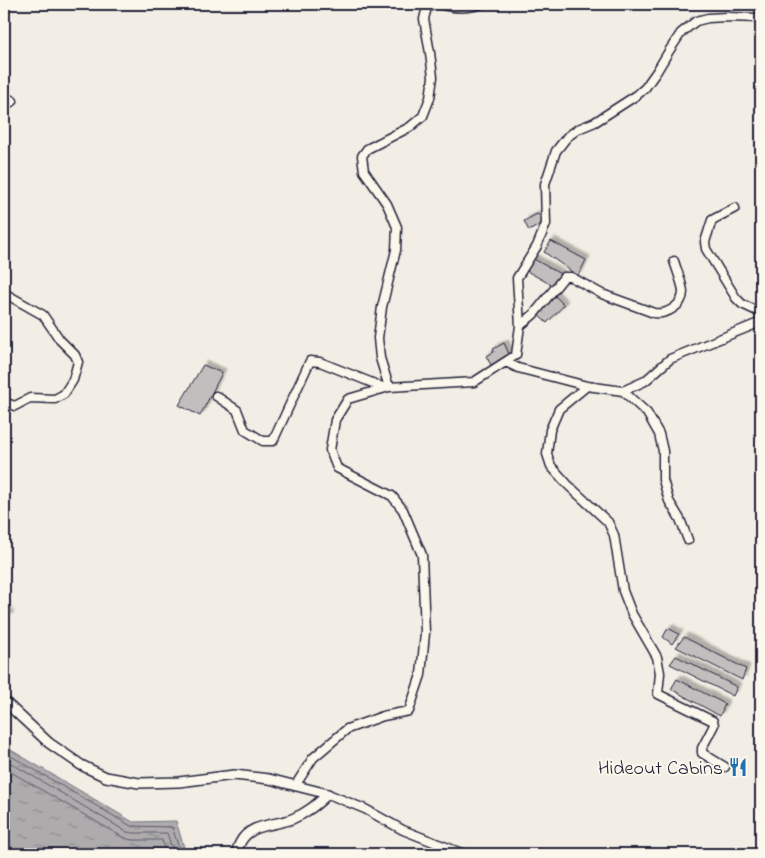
<svg xmlns="http://www.w3.org/2000/svg" width="765" height="858" viewBox="0 0 765 858" font-family="'Indie Flower',sans-serif">
	<defs>
		<pattern id="water-ripples" width="26" height="14" patternUnits="userSpaceOnUse" patternTransform="scale(1.25)"><rect width="26" height="14" fill="#aeabad"/><path d="M2 4q2-2 4 0t4 0M15 11q2-2 4 0t4 0" fill="none" stroke="#8d8b8e"/></pattern>
		<filter id="shadow"><feDropShadow dx="4" dy="-4" stdDeviation="1" flood-color="#0004"/></filter>
	</defs>
	<rect width="100%" height="100%" fill="#f2eee5"/>
	<filter id="ink" filterUnits="userSpaceOnUse"><feTurbulence type="fractalNoise" baseFrequency=".02" numOctaves="2"/><feDisplacementMap in="SourceGraphic" scale="10" xChannelSelector="R" yChannelSelector="G"/><feConvolveMatrix kernelMatrix="1 2 1 2 8 2 1 2 1" color-interpolation-filters="sRGB"/></filter>
	<g filter="url(#ink)">
		<path fill="url(#water-ripples)" stroke="#76747f" d="M 4,746 L 133,822 L 176,821 L 186,854 L 4,854 Z"/>
		<g fill="none" stroke-linecap="round" stroke-linejoin="round">
			<path stroke="#5a5969" stroke-width="1" d="M 4,752 L 131,826 L 172,827 L 181,854
				M 4,759 L 127,832 L 133,833 L 167,833 L 174,854
				M 4,768 L 124,838 L 132,840 L 162,840 L 166,854"/>
		</g>
		<path fill="#c2bebe" stroke="#22223b" filter="url(#shadow)" d="M 537,214 L 542,217 L 541,224 L 529,231 L 524,221 Z
			M 551,241 L 586,260 L 578,276 L 544,252 Z
			M 532,258 L 562,275 L 555,287 L 525,270 Z
			M 555,296 L 564,305 L 547,323 L 538,315 Z
			M 504,343 L 510,356 L 491,365 L 486,356 L 494,352 L 493,349 Z
			M 203,365 L 222,373 L 200,416 L 179,405 Z
			M 4,608 L 10,616 L 4,620 Z
			M 668,628 L 679,634 L 672,644 L 663,637 Z
			M 684,637 L 746,669 L 742,680 L 676,647 Z
			M 676,656 L 737,687 L 733,696 L 670,664 Z
			M 677,679 L 725,704 L 720,716 L 671,689 Z"/>
		<g fill="none" stroke-linecap="round" stroke-linejoin="round">
			<g stroke="#22223b" stroke-width="11">
				<path id="minor" d="M 438,4 C 452,8 467,9 481,4
					M 4,96 L 13,101
					M 4,106 L 13,101
					M 735,208 L 712,220 L 705,242 L 706,249 L 736,298 L 742,304 L 761,313
					M 4,293 L 43,315 L 60,340 L 75,355 L 78,362 L 73,380 L 64,394 L 55,399 L 30,398 L 15,406 L 6,403 L 4,401
					M 520,326 L 534,314 L 564,277 L 571,277 L 602,294 L 654,313 C 666,315 683,306 683,292 C 683,285 676,268 674,261
					M 506,362 L 518,368 L 587,386 L 623,391 L 645,381 L 670,359 L 761,322
					M 587,386 L 559,409 L 550,430 L 547,454 L 551,466 L 568,485 L 608,522 L 614,535 L 623,591 L 632,614 L 657,657 L 660,673 L 658,694 L 713,721 L 714,725 L 702,748 L 702,753 L 725,767
					M 389,387 L 380,358 L 378,338 L 382,307 L 396,250 L 397,227 L 387,204 L 364,171 L 362,156 L 367,149 L 410,127 L 423,116 L 430,98 L 433,77 L 430,53 L 424,19 L 427,7 L 434,4
					M 623,391 L 647,413 L 659,434 L 663,451 L 663,480 L 669,501 L 680,519 L 688,540
					M 216,396 L 237,410 L 245,430 L 263,441 L 273,441 L 310,361 L 320,362 L 385,388
					M 295,786 L 313,758 L 347,729 L 383,716 L 409,711 L 421,675 L 425,633 L 422,555 L 403,510 L 392,496 L 337,468 L 330,450 L 335,420 L 348,399 L 389,387 L 474,382 L 516,355 L 520,326 L 517,278 L 537,246 L 546,224 L 545,184 L 556,151 L 567,137 L 578,129 L 595,122 L 637,95 L 645,88 L 657,71 L 669,51 L 681,33 L 696,21 L 708,18 L 726,17 L 761,18
					M 328,794 L 365,809 L 403,830 L 464,854"/>
			</g>
			<g stroke="#22223b" stroke-width="12">
				<path id="tertiary" d="M 4,701 L 49,743 L 81,765 L 106,777 L 139,783 L 179,782 L 234,775 L 269,779 L 328,794 C 317,804 307,813 292,819 C 274,826 250,823 240,843 C 238,847 237,849 238,854"/>
			</g>
			<use href="#minor" stroke="#fbf7ec" stroke-width="8"/>
			<use href="#tertiary" stroke="#fbf7ec" stroke-width="9"/>
		</g>
	</g>
	<defs>
		<g id="restaurant-bare" transform="scale(1.5)"><path d="M-5-6h1v4h1v-4h1v4h1v-4h1v5L-1.5 .5V6h-2V.5L-5-1ZM5-6V6H3V1.5H1.5Q1.5-4 5-6Z" fill="#1f6fb2" stroke="#fbf7ec" stroke-width="2.5" paint-order="stroke"/></g>
	</defs>
	<g fill-rule="evenodd">
		<use href="#restaurant-bare" x="738" y="767"/>
	</g>
	<g text-anchor="middle" stroke-width="4" stroke-linejoin="round" paint-order="stroke">
		<g font-size="20" fill="#22223b" stroke="#fbf7ec" text-anchor="end">
			<text x="723" y="774">Hideout Cabins</text>
		</g>
	</g>
	<rect width="765" height="858" fill="none" stroke="#fbf7ec" stroke-width="20"/>
	<rect x="10" y="10" width="745" height="838" fill="none" stroke="#22223b" stroke-width="2" filter="url(#ink)"/>
</svg>
